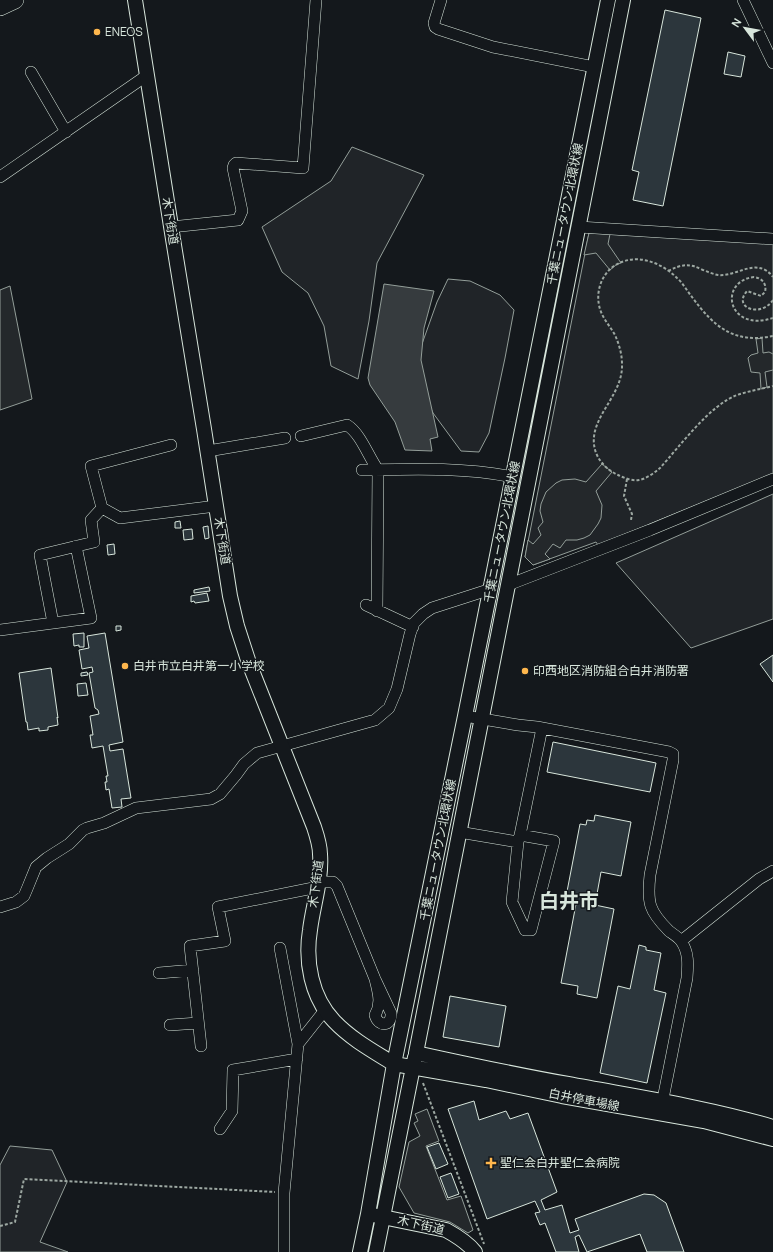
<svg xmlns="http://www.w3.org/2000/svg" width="773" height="1252" viewBox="0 0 773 1252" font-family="Manrope,'Noto Sans JP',sans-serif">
	<rect width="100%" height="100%" fill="#14181c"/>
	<path fill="#202428" stroke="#939e99" d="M 352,147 L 424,175 L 377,263 L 369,321 L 358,379 L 331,366 L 324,326 L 308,293 L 282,272 L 262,227 L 331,181 Z
		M 589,233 L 773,243 L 773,474 L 598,545 L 596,542 L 533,565 L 525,557 Z
		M 448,279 L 470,281 L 500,295 L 514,310 L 505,358 L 489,433 L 479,452 L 461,451 L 433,413 L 413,369 L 437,302 Z
		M 773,494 L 773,619 L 691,648 L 616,563 Z
		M 10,1146 L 52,1150 L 67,1182 L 40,1242 L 68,1252 L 0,1252 L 0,1165 Z"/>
	<path fill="#24282b" stroke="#939e99" d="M 589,233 L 610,234 L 608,244 L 621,263 L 617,264 L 610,270 L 596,253 L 584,255 Z
		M 10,286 L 32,399 L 0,410 L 0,290 Z
		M 762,338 L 763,353 L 769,352 L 773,354 L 773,370 L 765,372 L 767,387 L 761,389 L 760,373 L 751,372 L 748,358 L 751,355 L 758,353 L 756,339 Z
		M 602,464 L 612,472 L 596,491 L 602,505 L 601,518 L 598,524 L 590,535 L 584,538 L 577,540 L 566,540 L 560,548 L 553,544 L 545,554 L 550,559 L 533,565 L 525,557 L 528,540 L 533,544 L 541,535 L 538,528 L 543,522 L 540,511 L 541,504 L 546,492 L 556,483 L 562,480 L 575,479 L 586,482 Z
		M 427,1109 L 439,1141 L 426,1146 L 447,1200 L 461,1196 L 473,1230 L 468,1233 L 450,1222 L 414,1213 L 399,1187 L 409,1142 L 420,1136 L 414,1123 L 418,1121 L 415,1114 Z"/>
	<path fill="#363b3e" stroke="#939e99" d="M 384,284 L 434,291 L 424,328 L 421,360 L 438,437 L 430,439 L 432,451 L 405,450 L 395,422 L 370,385 L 368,378 Z"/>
	<path fill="#2c363c" stroke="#d8e6dc" d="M 665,10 L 701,18 L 663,206 L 633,200 L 639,172 L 632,170 Z
		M 728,52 L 745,56 L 741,77 L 724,74 Z
		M 180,521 L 181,528 L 175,528 L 175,522 Z
		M 208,526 L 209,538 L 205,539 L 203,527 Z
		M 192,529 L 193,539 L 184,540 L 183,530 Z
		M 114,544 L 115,554 L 108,555 L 107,545 Z
		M 209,587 L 210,591 L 194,593 L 194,590 Z
		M 207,593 L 209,601 L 195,603 L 194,601 L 191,602 L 191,596 Z
		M 116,626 L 121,626 L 121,630 L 116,631 Z
		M 84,633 L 84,647 L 79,647 L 79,645 L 74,646 L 73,634 Z
		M 105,633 L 123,742 L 109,745 L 110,751 L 123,749 L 131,798 L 121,799 L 122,807 L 112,808 L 109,789 L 106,790 L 105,782 L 107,782 L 106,776 L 108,776 L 103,746 L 92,748 L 90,735 L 93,735 L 90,716 L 99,714 L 98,710 L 95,708 L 89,673 L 93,672 L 92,667 L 82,669 L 79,650 L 89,648 L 87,636 Z
		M 773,655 L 773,682 L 760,664 Z
		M 51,668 L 58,718 L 57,717 L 58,725 L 48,727 L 48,730 L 39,731 L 39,728 L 28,730 L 27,722 L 26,722 L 19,673 Z
		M 87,672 L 88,675 L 81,676 L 81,673 Z
		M 86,683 L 88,695 L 78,696 L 77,684 Z
		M 553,742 L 656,763 L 650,792 L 547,772 Z
		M 595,815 L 631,822 L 621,876 L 601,872 L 595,905 L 614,909 L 597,998 L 577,994 L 578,986 L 561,983 L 576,904 L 565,902 L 580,824 L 586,825 L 587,820 L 594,821 Z
		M 639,945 L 646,947 L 646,950 L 661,953 L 654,990 L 666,993 L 647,1083 L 600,1073 L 618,986 L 630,989 Z
		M 450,996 L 506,1006 L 499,1047 L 443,1037 Z
		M 474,1101 L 479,1120 L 506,1111 L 510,1119 L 528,1113 L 557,1192 L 541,1200 L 545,1210 L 562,1205 L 570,1233 L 579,1230 L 575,1219 L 644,1194 L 654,1195 L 666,1203 L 684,1252 L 647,1252 L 640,1234 L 587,1252 L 579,1235 L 575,1237 L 579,1252 L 556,1252 L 545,1223 L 540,1225 L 535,1213 L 540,1212 L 535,1201 L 487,1219 L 448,1109 Z
		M 439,1143 L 448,1164 L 436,1169 L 427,1147 Z
		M 451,1173 L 459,1194 L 448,1198 L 440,1177 Z"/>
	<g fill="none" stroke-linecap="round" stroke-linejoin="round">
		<g stroke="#d8e6dc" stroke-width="12">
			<path id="minor" d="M 441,0 L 434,23 L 435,27 L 438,29 L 493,47 L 594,67
				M 743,0 L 773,63
				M 31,72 L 66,132
				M 0,177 L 146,76
				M 171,227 L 238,220 L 242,211 L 233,168 L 234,165 L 236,163 L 303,168 L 316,0
				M 579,227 L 773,239
				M 301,436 L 347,425 C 361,434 368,456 378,470 L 377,611
				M 208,451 L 285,438
				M 362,470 C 412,469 463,467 513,477
				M 102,508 L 91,466 L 171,445
				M 508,585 L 650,530 L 773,479
				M 366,605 L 413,627
				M 53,623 L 40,555 L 94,542 L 91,520 L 102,508 L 120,518 L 216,506
				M 0,630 L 91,618 L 76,546
				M 465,716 L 518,725 L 537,727 L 669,752 L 673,754 L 673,760 L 650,875 C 647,903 649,911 669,931 C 673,934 678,937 681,941 C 689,952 688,965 687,978 L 661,1109
				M 459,832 L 518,842
				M 520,835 L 554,841 L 531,930 L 525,930 L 512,902 L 518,842 L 520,835 L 542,728
				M 318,882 L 333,882 L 337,886 L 375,979 L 391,1013 C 392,1027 378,1027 375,1015 C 382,1003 378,992 375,979
				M 0,907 L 16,902 L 24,896 L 27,889 L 36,867 L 47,858 L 69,844 L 83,830 L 87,828 L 104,823 L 136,808 L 211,799 L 220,794 L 236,775 L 244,764 L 257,753 L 375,720 L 389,708 L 397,689 L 410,634 L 414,623 L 423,614 L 432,608 L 491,589
				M 681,941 L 759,879 L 773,871
				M 280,948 L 298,1044
				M 159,973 L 193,970
				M 170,1025 L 198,1023
				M 201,1046 L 190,946 L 225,941 L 218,907 L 318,887
				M 220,1129 L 232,1111 L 233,1070 L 297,1059
				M 284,1252 L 284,1193 L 298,1044 L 325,1010"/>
		</g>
		<g stroke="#d8e6dc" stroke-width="16">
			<path id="major" d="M 135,0 L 173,239 L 204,429 L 230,596 L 237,626 L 249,663 L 314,827 C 317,836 320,845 320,854 C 322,880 313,905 310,930 C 305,961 311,997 334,1021 C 351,1039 373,1051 394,1064 L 368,1214 L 446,1230 C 457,1236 467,1242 475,1252
				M 608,0 L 465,716 L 394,1064 L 486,1080 L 562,1096 L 704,1121 L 773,1139
				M 623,0 L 416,1053 C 466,1064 517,1075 568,1084 C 637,1097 706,1107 773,1127
				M 360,1252 L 368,1214
				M 376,1252 L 415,1057"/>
		</g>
		<g stroke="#d8e6dc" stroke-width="18">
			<path id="highway" d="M 0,7 L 15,0"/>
		</g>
		<path stroke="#9da8a2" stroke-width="2" stroke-dasharray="3 2" stroke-linecap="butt" d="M 668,271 C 682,264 689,263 703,270 C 708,272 713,274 718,275 C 737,277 757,256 773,277
			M 773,300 C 761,318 732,308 747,291 L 761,296 L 765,292 C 767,284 762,278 754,277 C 718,281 727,333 773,318
			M 773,336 C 734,344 714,327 692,297 C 687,291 683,283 677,278 C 661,262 635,252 614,266 C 601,275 595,293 600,309 C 603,319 610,326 615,335 C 619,344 622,354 622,364 C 623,390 601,408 595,431 C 590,451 601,467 618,475 C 624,478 632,481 639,480 C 646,479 654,473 660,468 C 680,446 710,405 737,395 C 749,391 761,389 773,386
			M 627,479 L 624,496 L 632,514 L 631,520
			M 423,1083 L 484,1244
			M 0,1226 L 15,1222 L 24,1179 L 275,1192"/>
		<use href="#minor" stroke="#14181c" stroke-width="11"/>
		<use href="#major" stroke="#14181c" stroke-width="14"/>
		<use href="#highway" stroke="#14181c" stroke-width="17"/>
	</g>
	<g fill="#ffb74d" stroke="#14181c" stroke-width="1.5">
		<circle cx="97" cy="32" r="4"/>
		<circle cx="125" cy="666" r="4"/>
		<circle cx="525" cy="671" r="4"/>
		<path d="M489 1157h4v4h4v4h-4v4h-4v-4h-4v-4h4z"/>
	</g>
	<g text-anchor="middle" stroke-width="3" stroke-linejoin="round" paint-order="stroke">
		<g font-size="12" fill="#d8e6dc" stroke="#14181c" text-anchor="start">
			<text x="105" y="36">ENEOS</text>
			<text x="133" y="670">白井市立白井第一小学校</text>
			<text x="533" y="675">印西地区消防組合白井消防署</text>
			<text x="500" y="1167">聖仁会白井聖仁会病院</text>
		</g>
		<g font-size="12" fill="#d8e6dc" stroke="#14181c">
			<text transform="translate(565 214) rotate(-79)" y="4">千葉ニュータウン北環状線</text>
			<text transform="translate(170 221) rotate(81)" y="4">木下街道</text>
			<text transform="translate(502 532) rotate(-79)" y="4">千葉ニュータウン北環状線</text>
			<text transform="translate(222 541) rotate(81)" y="4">木下街道</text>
			<text transform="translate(438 850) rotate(-79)" y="4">千葉ニュータウン北環状線</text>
			<text transform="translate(316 884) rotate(-83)" y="4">木下街道</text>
			<text transform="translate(584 1100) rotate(11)" y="4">白井停車場線</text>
			<text transform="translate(421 1225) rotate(13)" y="4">木下街道</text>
		</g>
		<g font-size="20" font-weight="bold" fill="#d8e6dc" stroke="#14181c">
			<text x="569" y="908">白井市</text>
		</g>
	</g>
	<g transform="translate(745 28) rotate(302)" stroke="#14181c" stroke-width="3" paint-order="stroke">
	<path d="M0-3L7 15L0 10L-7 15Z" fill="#d8e6dc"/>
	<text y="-6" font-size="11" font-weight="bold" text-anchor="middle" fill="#d8e6dc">N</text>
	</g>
</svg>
